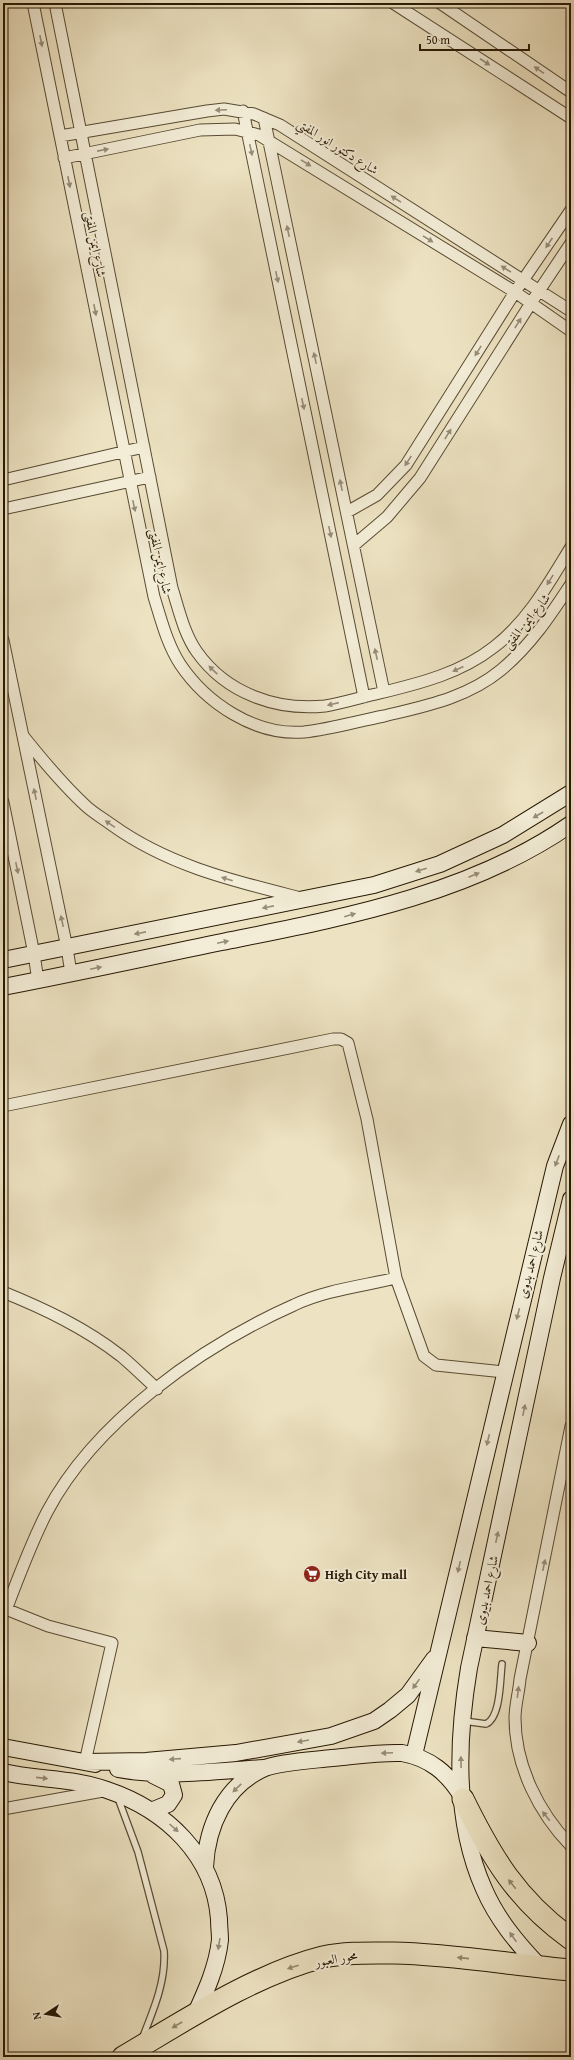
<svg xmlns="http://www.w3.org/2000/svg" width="574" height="2060" viewBox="0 0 574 2060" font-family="'Gentium Book Plus',Amiri,serif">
	<rect width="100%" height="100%" fill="#ede3c2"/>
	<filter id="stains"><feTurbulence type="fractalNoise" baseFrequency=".005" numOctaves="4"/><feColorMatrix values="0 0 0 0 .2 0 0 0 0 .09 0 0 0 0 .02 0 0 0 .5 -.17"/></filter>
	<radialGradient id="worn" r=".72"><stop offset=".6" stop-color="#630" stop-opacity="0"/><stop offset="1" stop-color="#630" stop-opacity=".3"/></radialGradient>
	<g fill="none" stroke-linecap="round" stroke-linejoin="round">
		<g stroke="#594b33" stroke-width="8">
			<path id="lane" d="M 464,1721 L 486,1724 C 501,1717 500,1679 502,1664
				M 118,1798 L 138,1852 L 164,1951 C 166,1982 153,2011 142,2039"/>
		</g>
		<g stroke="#594b33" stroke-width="13">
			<path id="street" d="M 33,3 L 154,597 C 161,619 167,644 180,664 C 206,703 255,736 304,732 C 331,729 358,721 384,716 C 425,706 467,698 501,670 C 530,646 550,616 571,584
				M 55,3 L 172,588 C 179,610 184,634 197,652 C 226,693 276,711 325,706 C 343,703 362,697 380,693 C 421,683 461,673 494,647 C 528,621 549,583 571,547
				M 393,3 L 571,118
				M 440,3 L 571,92
				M 243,111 L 364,697
				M 264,118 L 384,692
				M 60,136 L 207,111 L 224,109 L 254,114 L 280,125 L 571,311
				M 64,158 L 200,130 L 235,129 L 259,135 L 515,292 L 571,331
				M 3,480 L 144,447
				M 3,509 L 150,477
				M 347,512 L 377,495 L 406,465 L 515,292 L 571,210
				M 354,545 L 387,517 L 420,478 L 531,303 L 571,243
				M 3,640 L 67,948 L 71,973
				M 24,737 C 44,762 64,786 87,807 C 95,814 104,819 112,825 C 169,866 234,881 301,898
				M 3,802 L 34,954 L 38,981
				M 3,1106 L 333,1039 L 341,1039 L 348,1043 L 367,1119 L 396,1278 L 424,1356 L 436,1365 L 504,1372
				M 3,1292 C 45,1309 85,1328 121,1356 C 133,1366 145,1378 157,1389
				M 571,1426 L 520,1679 C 519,1692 515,1705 515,1718 C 515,1766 539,1813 571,1846
				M 3,1608 L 48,1626 L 112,1643 L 85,1762
				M 6,1610 C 18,1578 32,1541 47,1512 C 95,1421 202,1346 294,1305 C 325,1290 363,1286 396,1278
				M 3,1809 L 103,1791"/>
		</g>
		<g stroke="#281803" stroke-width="18">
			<path id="secondary" d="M 3,960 L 374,885 L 440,864 L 503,835 L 571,793
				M 3,987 C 76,973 149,957 222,942 C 341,918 469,895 571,824
				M 475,1638 L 528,1643
				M 3,1747 L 95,1764
				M 414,1755 L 555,1166 L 571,1124
				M 85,1762 L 146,1761 L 236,1753 L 331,1736 L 374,1721 L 390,1710 L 408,1695 L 434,1659
				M 118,1769 C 167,1778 215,1771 264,1768
				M 3,1772 C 37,1780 74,1778 107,1790 C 166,1810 214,1855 219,1919 C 219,1926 220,1934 220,1940 C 217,1967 206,1991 195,2015
				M 151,1811 L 168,1804 L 174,1795 L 171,1784 L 153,1775
				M 205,1867 C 207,1826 225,1785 265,1768 C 279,1762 315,1760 332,1758 C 355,1756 379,1752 402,1753 C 430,1758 448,1773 463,1798
				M 539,1966 C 517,1943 497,1919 484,1889 C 454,1822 457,1739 469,1668 L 552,1278 L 571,1199"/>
		</g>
		<g stroke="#281803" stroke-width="23">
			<path id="highway" d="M 463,1799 C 492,1858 517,1900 571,1939
				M 123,2057 C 184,2021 255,1974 323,1957 C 346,1952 370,1953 393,1953 C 453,1954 512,1965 571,1970"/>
		</g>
		<use href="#lane" stroke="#f3edd7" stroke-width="5.5"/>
		<use href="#street" stroke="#f3edd7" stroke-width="11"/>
		<use href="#secondary" stroke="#f3edd7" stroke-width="16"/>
		<use href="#highway" stroke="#ede3c2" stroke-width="21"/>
	</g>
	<defs><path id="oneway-solid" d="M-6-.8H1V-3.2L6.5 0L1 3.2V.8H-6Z"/></defs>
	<g fill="#988d78">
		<use href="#oneway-solid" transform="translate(41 41) rotate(79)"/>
		<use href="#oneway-solid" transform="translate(485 62) rotate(33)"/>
		<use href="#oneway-solid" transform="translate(539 70) rotate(-146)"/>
		<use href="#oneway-solid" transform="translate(221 110) rotate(178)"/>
		<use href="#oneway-solid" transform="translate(103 150) rotate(-11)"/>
		<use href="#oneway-solid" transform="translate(251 150) rotate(78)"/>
		<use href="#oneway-solid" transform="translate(306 163) rotate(32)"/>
		<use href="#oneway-solid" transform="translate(69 182) rotate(79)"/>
		<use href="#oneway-solid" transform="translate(396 199) rotate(-148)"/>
		<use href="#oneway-solid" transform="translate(288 231) rotate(-102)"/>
		<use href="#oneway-solid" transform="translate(428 239) rotate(32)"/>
		<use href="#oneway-solid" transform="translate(549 243) rotate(124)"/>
		<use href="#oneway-solid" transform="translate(506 269) rotate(-148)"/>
		<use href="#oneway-solid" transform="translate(277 277) rotate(78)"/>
		<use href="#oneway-solid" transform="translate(95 310) rotate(79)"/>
		<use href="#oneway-solid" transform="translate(518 323) rotate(-58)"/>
		<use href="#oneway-solid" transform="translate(478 351) rotate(122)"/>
		<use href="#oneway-solid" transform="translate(315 358) rotate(-102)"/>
		<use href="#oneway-solid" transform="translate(303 404) rotate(78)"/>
		<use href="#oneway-solid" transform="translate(448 434) rotate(-58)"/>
		<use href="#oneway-solid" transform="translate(408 461) rotate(123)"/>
		<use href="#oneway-solid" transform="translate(341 485) rotate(-102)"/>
		<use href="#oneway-solid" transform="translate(134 506) rotate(78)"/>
		<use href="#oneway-solid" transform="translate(330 532) rotate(78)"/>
		<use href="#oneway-solid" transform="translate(550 580) rotate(122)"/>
		<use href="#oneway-solid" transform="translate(376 654) rotate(-102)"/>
		<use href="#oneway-solid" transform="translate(458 669) rotate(155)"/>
		<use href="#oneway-solid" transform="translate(213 670) rotate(-136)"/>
		<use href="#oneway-solid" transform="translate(333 704) rotate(167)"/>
		<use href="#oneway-solid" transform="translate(35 794) rotate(-102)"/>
		<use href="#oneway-solid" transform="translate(538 815) rotate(150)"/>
		<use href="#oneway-solid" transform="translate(110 824) rotate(-145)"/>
		<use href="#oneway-solid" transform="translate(17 868) rotate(78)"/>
		<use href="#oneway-solid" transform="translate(421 870) rotate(162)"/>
		<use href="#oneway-solid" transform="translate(474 875) rotate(-23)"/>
		<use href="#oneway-solid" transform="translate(227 879) rotate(-162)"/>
		<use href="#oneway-solid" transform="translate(268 907) rotate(169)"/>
		<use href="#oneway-solid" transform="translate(350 915) rotate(-16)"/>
		<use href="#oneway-solid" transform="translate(62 921) rotate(-102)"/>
		<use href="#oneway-solid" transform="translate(140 933) rotate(169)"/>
		<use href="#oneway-solid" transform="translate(223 942) rotate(-12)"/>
		<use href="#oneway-solid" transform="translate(96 968) rotate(-12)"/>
		<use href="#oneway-solid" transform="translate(557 1161) rotate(111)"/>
		<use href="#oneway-solid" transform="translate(518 1314) rotate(104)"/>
		<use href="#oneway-solid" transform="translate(524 1410) rotate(-78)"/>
		<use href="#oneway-solid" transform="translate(488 1440) rotate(103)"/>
		<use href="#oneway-solid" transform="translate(497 1537) rotate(-78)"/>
		<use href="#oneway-solid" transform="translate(544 1565) rotate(-78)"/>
		<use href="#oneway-solid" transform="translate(459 1567) rotate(103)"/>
		<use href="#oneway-solid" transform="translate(416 1684) rotate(125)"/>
		<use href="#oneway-solid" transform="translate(518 1692) rotate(-83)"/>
		<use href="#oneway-solid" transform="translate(303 1741) rotate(170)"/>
		<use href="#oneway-solid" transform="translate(387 1753) rotate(177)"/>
		<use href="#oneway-solid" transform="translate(175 1759) rotate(176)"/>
		<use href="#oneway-solid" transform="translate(461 1762) rotate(-91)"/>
		<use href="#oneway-solid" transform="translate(42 1778) rotate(6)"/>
		<use href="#oneway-solid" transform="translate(237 1788) rotate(136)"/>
		<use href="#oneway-solid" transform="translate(546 1816) rotate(-128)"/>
		<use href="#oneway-solid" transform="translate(174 1828) rotate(42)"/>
		<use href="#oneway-solid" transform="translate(513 1937) rotate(-125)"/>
		<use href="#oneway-solid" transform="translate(219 1944) rotate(99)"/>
	</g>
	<g fill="#94886c">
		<use href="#oneway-solid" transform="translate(512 1884) rotate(-128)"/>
		<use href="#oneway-solid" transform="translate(463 1958) rotate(-174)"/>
		<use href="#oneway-solid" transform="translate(293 1967) rotate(162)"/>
		<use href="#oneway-solid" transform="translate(177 2025) rotate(150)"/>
	</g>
	<defs>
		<g id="supermarket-disc" transform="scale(0.9)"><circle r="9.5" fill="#8f2418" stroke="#f3edd7"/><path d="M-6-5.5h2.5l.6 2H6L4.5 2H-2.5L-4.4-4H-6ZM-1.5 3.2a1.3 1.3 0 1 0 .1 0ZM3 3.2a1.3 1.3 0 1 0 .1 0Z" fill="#fff"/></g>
	</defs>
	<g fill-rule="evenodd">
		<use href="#supermarket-disc" x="312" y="1574"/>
	</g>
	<g text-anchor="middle" stroke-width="4" stroke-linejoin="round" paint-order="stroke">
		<g font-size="13" fill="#281803" stroke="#f3edd7">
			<text transform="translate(338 146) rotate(32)" y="5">شارع دكتور انور المفتي</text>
			<text transform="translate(96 244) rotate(79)" y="5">شارع ايمن المفتى</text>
			<text transform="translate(161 561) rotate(78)" y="5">شارع ايمن المفتى</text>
			<text transform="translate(526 621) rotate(-51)" y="5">شارع ايمن المفتى</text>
			<text transform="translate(530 1264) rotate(-76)" y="5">شارع احمد بدوى</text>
			<text transform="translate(486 1590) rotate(-78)" y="5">شارع احمد بدوى</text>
			<text transform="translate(336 1958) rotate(-10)" y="5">محور العبور</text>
		</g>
		<g font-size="13" font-weight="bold" fill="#281803" stroke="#f3edd7" text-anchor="start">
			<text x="325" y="1579">High City mall</text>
		</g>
	</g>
	<rect width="574" height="2060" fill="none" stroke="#ede3c2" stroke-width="16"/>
	<rect x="4" y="4" width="566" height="2052" fill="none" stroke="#281803" stroke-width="2"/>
	<rect x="8" y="8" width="558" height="2044" fill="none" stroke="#281803"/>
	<g transform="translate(46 2014) rotate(258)" stroke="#f3edd7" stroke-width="3" paint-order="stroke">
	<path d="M0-3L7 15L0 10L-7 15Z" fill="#281803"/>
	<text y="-6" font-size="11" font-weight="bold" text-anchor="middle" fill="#281803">N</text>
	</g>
	<path d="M420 44v6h109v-6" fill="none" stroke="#281803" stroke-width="2"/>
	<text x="426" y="44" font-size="12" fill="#281803" stroke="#f3edd7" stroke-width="3" paint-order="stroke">50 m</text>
	<rect width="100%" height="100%" filter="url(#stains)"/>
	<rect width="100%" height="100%" fill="url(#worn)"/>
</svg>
